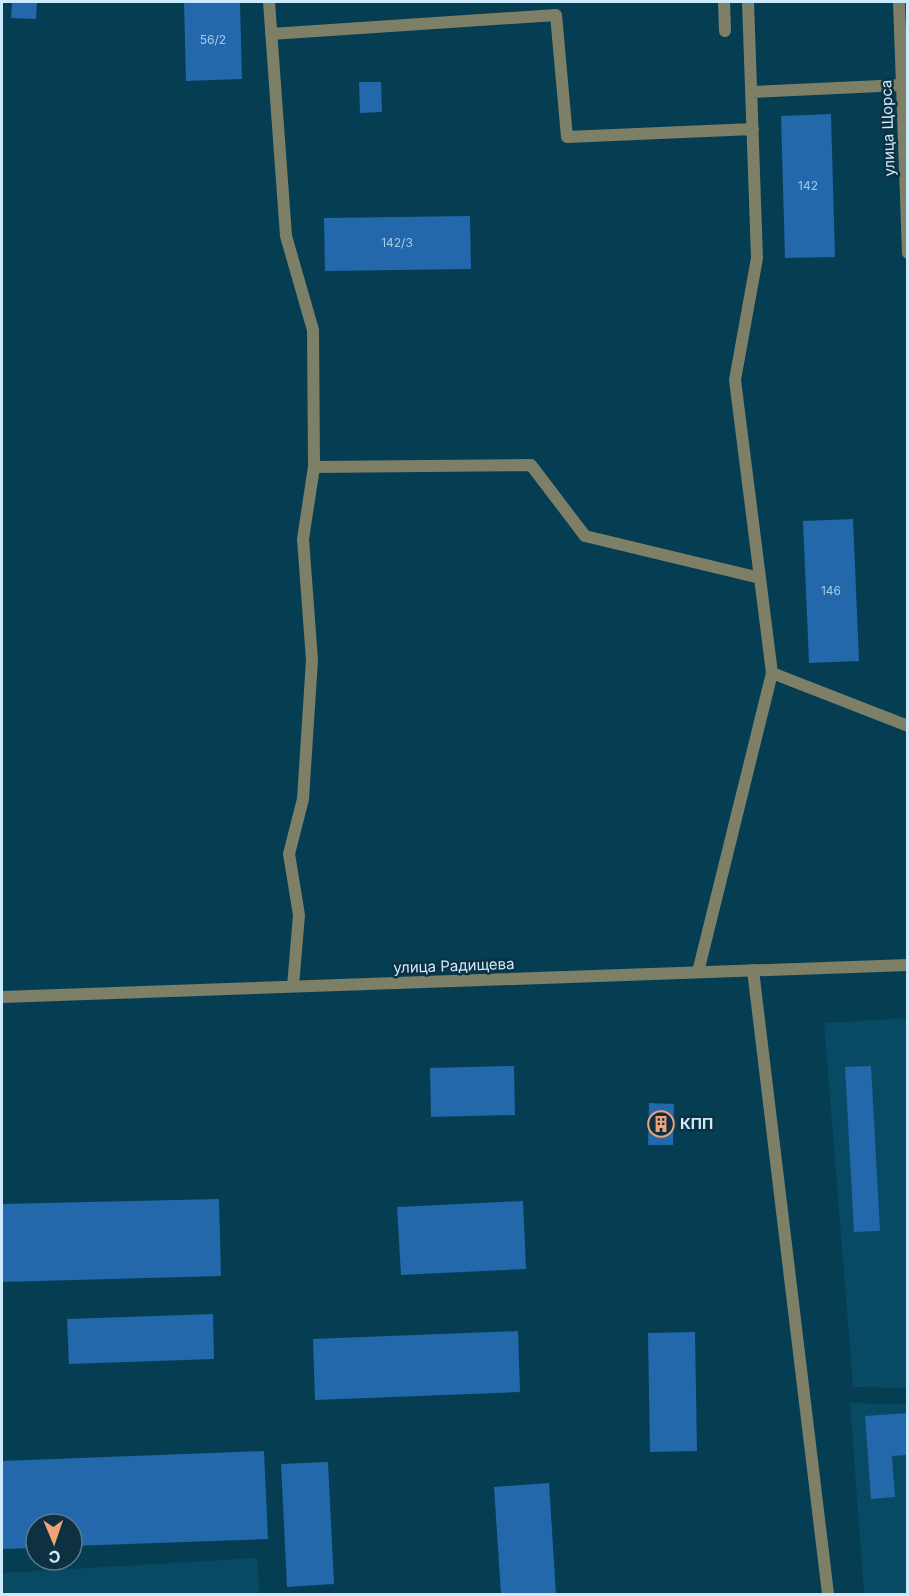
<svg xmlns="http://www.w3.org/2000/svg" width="909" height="1596" viewBox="0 0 909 1596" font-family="Inter,sans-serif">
	<rect width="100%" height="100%" fill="#053d53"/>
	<path fill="#084963" d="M 907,1018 L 907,1388 L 853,1387 L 824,1023 Z
		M 850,1403 L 907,1404 L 907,1594 L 864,1594 Z
		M 257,1558 L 260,1594 L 2,1594 L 2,1573 Z"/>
	<path fill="#2268ab" d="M 12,2 L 37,2 L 36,19 L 11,18 Z
		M 184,2 L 240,2 L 242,79 L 186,81 Z
		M 359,82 L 381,82 L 382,112 L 360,113 Z
		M 831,114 L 835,257 L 785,258 L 781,116 Z
		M 470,216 L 471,269 L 325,271 L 324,218 Z
		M 853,519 L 859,661 L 809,663 L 803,521 Z
		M 514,1066 L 515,1115 L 431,1117 L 430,1068 Z
		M 871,1066 L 880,1231 L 854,1232 L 845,1067 Z
		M 649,1103 L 674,1104 L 673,1145 L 648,1145 Z
		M 219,1199 L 221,1276 L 2,1282 L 2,1204 Z
		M 523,1201 L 526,1269 L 401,1275 L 397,1207 Z
		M 213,1314 L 214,1359 L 69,1364 L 67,1319 Z
		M 518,1331 L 520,1392 L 315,1400 L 313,1339 Z
		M 695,1332 L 697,1451 L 650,1452 L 648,1333 Z
		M 908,1413 L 908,1455 L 892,1456 L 895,1497 L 871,1499 L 865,1416 Z
		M 264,1451 L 268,1539 L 72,1546 L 72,1524 L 36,1524 L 36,1548 L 2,1549 L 2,1461 Z
		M 328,1462 L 334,1584 L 287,1587 L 281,1464 Z
		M 549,1483 L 556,1594 L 501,1594 L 494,1487 Z"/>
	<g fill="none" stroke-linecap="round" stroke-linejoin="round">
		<path stroke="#7d7f66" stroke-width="12" d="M 269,2 L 286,236 L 313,330 L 314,467 L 531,465 L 585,536 L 760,578
			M 724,2 L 725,31
			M 271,34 L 556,15 L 567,137 L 753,129
			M 752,92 L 902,85
			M 772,673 L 908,726
			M 753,970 L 828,1594
			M 698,972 L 772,673 L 735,380 L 757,258 L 748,2
			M 293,986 L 299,915 L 289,854 L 303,799 L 312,660 L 303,539 L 314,467"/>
		<path stroke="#7d7f66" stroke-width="12" d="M 899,2 L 908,253
			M 2,997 L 908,965"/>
	</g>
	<defs>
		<g id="building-ring" transform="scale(1.35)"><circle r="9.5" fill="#0e3141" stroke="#efa376" stroke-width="1.5"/><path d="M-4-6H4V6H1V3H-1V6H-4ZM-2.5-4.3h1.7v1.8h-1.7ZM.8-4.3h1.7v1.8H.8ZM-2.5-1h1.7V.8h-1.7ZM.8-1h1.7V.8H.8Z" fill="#efa376"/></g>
	</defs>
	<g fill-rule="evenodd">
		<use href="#building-ring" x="661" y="1124"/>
	</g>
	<g text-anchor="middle" stroke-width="5" stroke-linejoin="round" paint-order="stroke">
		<g font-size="12" fill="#a1cae8">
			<text x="213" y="44">56/2</text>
			<text x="808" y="190">142</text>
			<text x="397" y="247">142/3</text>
			<text x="831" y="595">146</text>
		</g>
		<g font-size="15" fill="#cbebfc" stroke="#0e3141">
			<text transform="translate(888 128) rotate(-92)" y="5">улица Щорса</text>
			<text transform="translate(454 966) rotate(-2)" y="5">улица Радищева</text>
		</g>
		<g font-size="15" font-weight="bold" fill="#cbebfc" stroke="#0e3141" text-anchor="start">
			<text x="680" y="1129">КПП</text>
		</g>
	</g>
	<rect width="909" height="1596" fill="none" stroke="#cbebfc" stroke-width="6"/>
	<g transform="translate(54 1542) rotate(178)"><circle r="28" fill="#0e3141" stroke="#5a7b8c" stroke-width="1.5"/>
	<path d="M0-4.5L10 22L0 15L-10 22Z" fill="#efa376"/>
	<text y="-9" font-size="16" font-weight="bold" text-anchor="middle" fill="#cbebfc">С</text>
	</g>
</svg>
